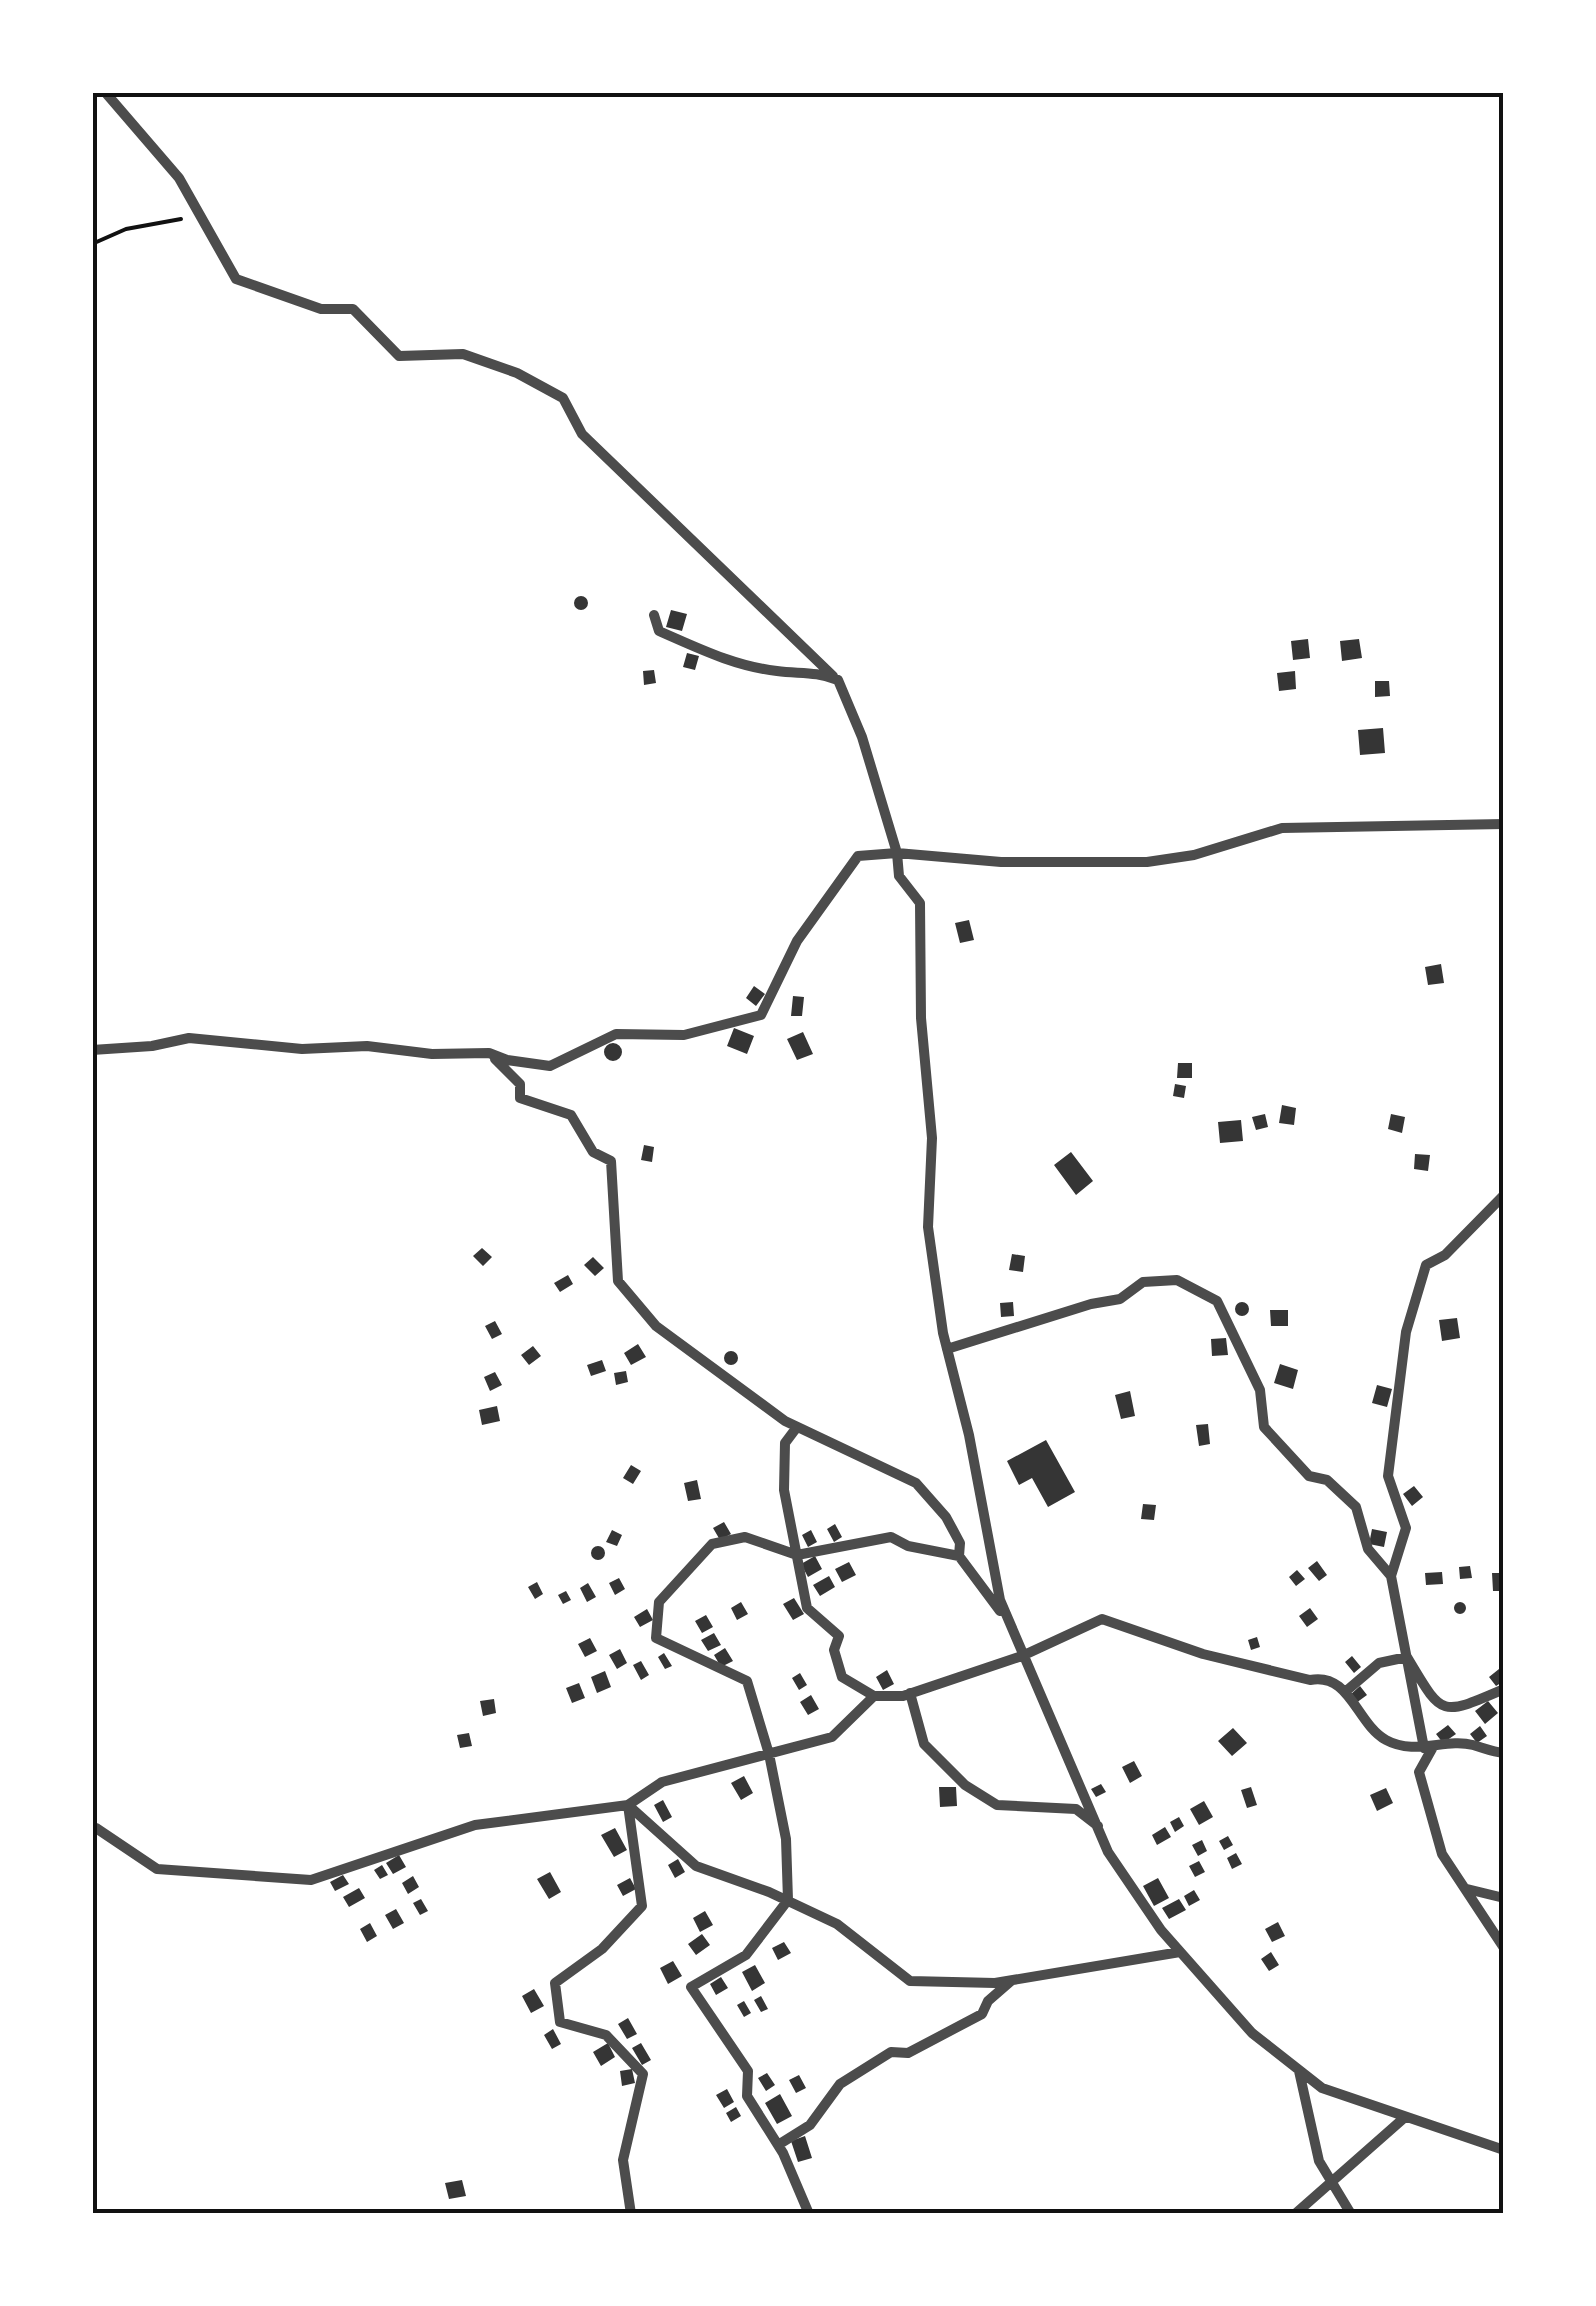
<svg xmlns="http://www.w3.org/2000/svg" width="1596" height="2306" viewBox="0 0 1596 2306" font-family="Karla,sans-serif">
	<rect width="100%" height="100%" fill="#fff"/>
	<path fill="#353535" d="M574 603a7 7 0 1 1 14 0a7 7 0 1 1-14 0Z
		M 671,610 L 687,614 L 682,631 L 666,627 Z
		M 1308,639 L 1310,658 L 1293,660 L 1291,641 Z
		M 1359,639 L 1362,658 L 1342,661 L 1340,641 Z
		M 687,653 L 699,656 L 695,670 L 683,667 Z
		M 654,670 L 656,683 L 644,685 L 643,671 Z
		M 1295,671 L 1296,689 L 1279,691 L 1277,673 Z
		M 1375,681 L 1389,681 L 1390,696 L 1375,697 Z
		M 1383,728 L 1385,753 L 1360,755 L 1358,730 Z
		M 969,920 L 974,940 L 960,943 L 955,923 Z
		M 1441,964 L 1444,983 L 1428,985 L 1425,967 Z
		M 754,986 L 765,994 L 756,1006 L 746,998 Z
		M 793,996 L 804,997 L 802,1016 L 791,1016 Z
		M 734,1028 L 754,1036 L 747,1054 L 727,1046 Z
		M 803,1032 L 813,1054 L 797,1060 L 787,1039 Z
		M604 1052a9 9 0 1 1 18 0a9 9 0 1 1-18 0Z
		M 1178,1063 L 1192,1063 L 1192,1078 L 1177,1078 Z
		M 1175,1084 L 1186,1086 L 1184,1098 L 1173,1096 Z
		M 1282,1105 L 1296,1108 L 1294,1125 L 1279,1123 Z
		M 1265,1114 L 1268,1127 L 1256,1130 L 1252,1117 Z
		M 1391,1114 L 1405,1117 L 1402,1133 L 1388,1129 Z
		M 1241,1120 L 1243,1141 L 1220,1143 L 1218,1122 Z
		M 644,1145 L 654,1147 L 652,1162 L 641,1160 Z
		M 1071,1152 L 1093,1181 L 1076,1195 L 1054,1165 Z
		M 1415,1154 L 1430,1155 L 1428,1171 L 1414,1169 Z
		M 482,1248 L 492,1257 L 483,1266 L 473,1256 Z
		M 1012,1254 L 1025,1256 L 1023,1272 L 1009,1270 Z
		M 593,1257 L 604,1268 L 595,1276 L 584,1265 Z
		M 568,1275 L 573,1284 L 560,1292 L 554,1283 Z
		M 1013,1302 L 1014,1316 L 1001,1317 L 1000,1303 Z
		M1235 1309a7 7 0 1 1 14 0a7 7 0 1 1-14 0Z
		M 1270,1310 L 1288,1310 L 1288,1326 L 1271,1326 Z
		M 1457,1318 L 1460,1338 L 1442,1341 L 1439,1320 Z
		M 495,1321 L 502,1334 L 492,1339 L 485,1326 Z
		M 1226,1338 L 1228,1355 L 1212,1356 L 1211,1339 Z
		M 638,1344 L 646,1357 L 631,1365 L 624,1353 Z
		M 533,1346 L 541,1356 L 529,1365 L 521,1355 Z
		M724 1358a7 7 0 1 1 14 0a7 7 0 1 1-14 0Z
		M 602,1360 L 606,1371 L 591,1376 L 587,1365 Z
		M 1280,1364 L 1298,1370 L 1293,1389 L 1274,1383 Z
		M 626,1371 L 628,1382 L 616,1385 L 614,1373 Z
		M 495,1372 L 502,1385 L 490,1391 L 484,1377 Z
		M 1377,1385 L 1392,1389 L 1387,1407 L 1372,1403 Z
		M 1130,1391 L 1135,1416 L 1121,1419 L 1115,1395 Z
		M 497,1406 L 500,1421 L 482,1425 L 479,1410 Z
		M 1208,1424 L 1210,1444 L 1199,1446 L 1196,1425 Z
		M 1046,1440 L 1075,1492 L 1048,1507 L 1032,1478 L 1019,1485 L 1007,1461 Z
		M 631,1465 L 641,1471 L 633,1484 L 623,1478 Z
		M 697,1480 L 701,1499 L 688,1501 L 684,1483 Z
		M 1414,1486 L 1423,1497 L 1412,1506 L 1403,1494 Z
		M 1143,1504 L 1156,1505 L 1154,1520 L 1141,1519 Z
		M 724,1522 L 731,1534 L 720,1540 L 713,1528 Z
		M 835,1524 L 842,1537 L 834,1542 L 827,1529 Z
		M 1372,1529 L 1387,1532 L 1384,1547 L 1369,1544 Z
		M 612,1530 L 622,1535 L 617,1546 L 606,1542 Z
		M 811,1530 L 817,1542 L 808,1547 L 802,1535 Z
		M591 1553a7 7 0 1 1 14 0a7 7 0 1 1-14 0Z
		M 815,1556 L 822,1569 L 808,1577 L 801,1564 Z
		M 1317,1561 L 1327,1575 L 1319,1581 L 1308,1568 Z
		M 849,1562 L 856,1575 L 842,1582 L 835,1569 Z
		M 1470,1566 L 1472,1578 L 1460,1579 L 1459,1567 Z
		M 1297,1570 L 1305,1579 L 1296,1586 L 1289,1577 Z
		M 1442,1572 L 1443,1584 L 1426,1585 L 1425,1573 Z
		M 1492,1573 L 1504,1573 L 1504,1591 L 1493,1591 Z
		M 829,1576 L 835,1587 L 820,1596 L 813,1585 Z
		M 619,1578 L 625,1589 L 615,1595 L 609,1583 Z
		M 537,1582 L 543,1594 L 535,1599 L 528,1587 Z
		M 588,1583 L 596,1597 L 587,1602 L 580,1588 Z
		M 566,1591 L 571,1600 L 563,1604 L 558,1595 Z
		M 794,1598 L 804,1614 L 793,1620 L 783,1604 Z
		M 741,1602 L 748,1614 L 737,1620 L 731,1608 Z
		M1454 1608a6 6 0 1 1 12 0a6 6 0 1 1-12 0Z
		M 1310,1608 L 1318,1619 L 1307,1627 L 1299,1616 Z
		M 647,1609 L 653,1620 L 640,1627 L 634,1617 Z
		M 706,1615 L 713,1627 L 702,1633 L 695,1621 Z
		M 714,1633 L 721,1645 L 708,1651 L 701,1640 Z
		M 1257,1637 L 1260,1647 L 1251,1650 L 1248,1640 Z
		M 590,1638 L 597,1651 L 585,1657 L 578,1644 Z
		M 725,1648 L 733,1661 L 721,1667 L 714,1655 Z
		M 620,1649 L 627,1663 L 617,1669 L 609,1655 Z
		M 664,1653 L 672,1666 L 665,1669 L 658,1657 Z
		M 1352,1656 L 1361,1667 L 1354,1673 L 1345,1662 Z
		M 641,1661 L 649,1675 L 641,1680 L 633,1665 Z
		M 1504,1665 L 1504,1681 L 1496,1686 L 1489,1677 Z
		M 887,1670 L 894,1684 L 883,1690 L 876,1677 Z
		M 605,1671 L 611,1687 L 597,1693 L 591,1677 Z
		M 800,1673 L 807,1685 L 799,1690 L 792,1678 Z
		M 579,1683 L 585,1698 L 572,1703 L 566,1688 Z
		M 1360,1686 L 1367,1695 L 1356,1703 L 1350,1695 Z
		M 811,1695 L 819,1709 L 808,1715 L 800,1702 Z
		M 494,1699 L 496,1713 L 483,1716 L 480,1701 Z
		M 1488,1701 L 1498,1713 L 1485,1724 L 1475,1711 Z
		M 1448,1725 L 1456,1734 L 1443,1743 L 1436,1734 Z
		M 1480,1726 L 1487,1736 L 1477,1743 L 1470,1734 Z
		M 1233,1728 L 1247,1743 L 1232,1756 L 1218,1741 Z
		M 469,1733 L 472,1746 L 460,1748 L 457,1735 Z
		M 1134,1761 L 1142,1776 L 1130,1783 L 1122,1767 Z
		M 744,1776 L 753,1793 L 741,1800 L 731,1783 Z
		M 1101,1784 L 1106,1792 L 1096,1797 L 1091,1789 Z
		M 939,1787 L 956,1787 L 957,1806 L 940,1807 Z
		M 1251,1787 L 1257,1805 L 1247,1808 L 1241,1790 Z
		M 1386,1788 L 1393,1803 L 1377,1811 L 1370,1795 Z
		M 663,1800 L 672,1817 L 663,1822 L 654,1805 Z
		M 1204,1801 L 1213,1817 L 1199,1825 L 1190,1809 Z
		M 1179,1817 L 1184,1826 L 1175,1832 L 1170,1822 Z
		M 1165,1827 L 1171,1837 L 1157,1845 L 1152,1835 Z
		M 615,1828 L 627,1850 L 614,1857 L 601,1835 Z
		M 1228,1836 L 1233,1845 L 1224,1850 L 1219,1841 Z
		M 1202,1840 L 1207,1851 L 1198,1856 L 1192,1845 Z
		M 1236,1853 L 1242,1864 L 1232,1869 L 1227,1858 Z
		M 399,1855 L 406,1867 L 393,1874 L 386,1863 Z
		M 678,1859 L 685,1872 L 675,1878 L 668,1865 Z
		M 1199,1861 L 1205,1872 L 1195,1877 L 1189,1866 Z
		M 382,1865 L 388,1875 L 380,1879 L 374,1870 Z
		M 550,1872 L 561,1892 L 549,1899 L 537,1879 Z
		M 343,1875 L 349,1884 L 335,1891 L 330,1882 Z
		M 413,1876 L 419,1887 L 408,1894 L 402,1883 Z
		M 630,1878 L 636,1889 L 623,1896 L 617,1885 Z
		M 1158,1878 L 1169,1898 L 1154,1906 L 1143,1886 Z
		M 359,1888 L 365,1898 L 349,1907 L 343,1897 Z
		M 1194,1890 L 1200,1900 L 1189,1906 L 1184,1896 Z
		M 421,1899 L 428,1911 L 420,1915 L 413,1903 Z
		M 1179,1899 L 1186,1910 L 1169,1919 L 1162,1908 Z
		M 396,1909 L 404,1923 L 393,1929 L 385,1915 Z
		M 705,1911 L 713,1925 L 700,1932 L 693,1918 Z
		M 1278,1922 L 1285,1936 L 1272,1942 L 1265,1929 Z
		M 370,1923 L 377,1936 L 367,1942 L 360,1929 Z
		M 702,1934 L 710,1945 L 696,1955 L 688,1944 Z
		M 784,1942 L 791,1953 L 778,1960 L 772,1948 Z
		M 1271,1952 L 1279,1965 L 1269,1971 L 1261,1959 Z
		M 673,1961 L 682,1976 L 668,1984 L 660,1968 Z
		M 755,1965 L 765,1983 L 752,1991 L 742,1972 Z
		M 721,1977 L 728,1988 L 716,1995 L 710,1984 Z
		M 534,1989 L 544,2006 L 531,2013 L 522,1996 Z
		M 761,1996 L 768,2009 L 761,2012 L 754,2000 Z
		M 744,2001 L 751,2013 L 744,2017 L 737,2005 Z
		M 628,2018 L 637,2034 L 627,2039 L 618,2024 Z
		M 553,2029 L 561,2044 L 552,2049 L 544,2035 Z
		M 608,2043 L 615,2057 L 601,2066 L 593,2052 Z
		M 641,2043 L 651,2060 L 642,2065 L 632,2048 Z
		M 632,2069 L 635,2083 L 622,2086 L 620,2071 Z
		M 767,2073 L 775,2085 L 766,2091 L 758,2078 Z
		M 799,2075 L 806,2088 L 796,2093 L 789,2080 Z
		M 727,2089 L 734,2102 L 724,2108 L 716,2095 Z
		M 780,2094 L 792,2116 L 777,2124 L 765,2103 Z
		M 736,2107 L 741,2116 L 731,2122 L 726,2113 Z
		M 805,2136 L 812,2158 L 798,2162 L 791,2141 Z
		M 462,2180 L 466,2196 L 449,2199 L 445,2183 Z"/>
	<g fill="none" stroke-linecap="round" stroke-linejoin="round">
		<path stroke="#111" stroke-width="4" d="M 92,244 L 126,229 L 181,219"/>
		<path stroke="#4c4c4c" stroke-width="10" d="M 105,92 L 179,178 L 236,279 L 321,309 L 353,309 L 399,356 L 463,354 L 517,373 L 563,398 L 582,434 L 833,676
			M 654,615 L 659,631 C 698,648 734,666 777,671 C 800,674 815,671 838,680 L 862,737 L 897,853 L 899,876 L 920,903 L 921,1018 L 932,1138 L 928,1227 L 943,1333 L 969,1435 L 1000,1600 L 1108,1852 L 1161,1930 L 1252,2033 L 1322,2088 L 1504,2150
			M 92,1050 L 152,1046 L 189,1038 L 302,1049 L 367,1046 L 432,1054 L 489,1053 L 507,1060 L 550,1066 L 616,1034 L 684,1035 L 761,1015 L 797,941 L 858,856 L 897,853 L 1001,862 L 1147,862 L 1194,855 L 1282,828 L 1504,824
			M 495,1059 L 520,1084 L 520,1098 L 571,1115 L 593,1152 L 611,1161 L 618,1281 L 656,1326 L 785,1421 L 916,1483 L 946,1517 L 960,1543 L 959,1556 L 1000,1611
			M 947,1349 L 1091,1304 L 1120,1299 L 1143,1282 L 1177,1280 L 1217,1301 L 1260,1390 L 1264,1427 L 1309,1476 L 1327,1480 L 1356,1507 L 1368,1549 L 1391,1576 L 1424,1748
			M 797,1427 L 785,1443 L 784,1490 L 807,1608 L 839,1636 L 834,1650 L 842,1677 L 874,1696
			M 1391,1576 L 1406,1528 L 1388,1476 L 1406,1332 L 1426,1265 L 1445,1255 L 1504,1195
			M 1345,1692 L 1379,1663 L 1407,1657 C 1443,1717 1439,1717 1504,1689
			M 910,1693 L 924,1744 L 965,1785 L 997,1805 L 1076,1809 L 1098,1826
			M 1433,1747 L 1419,1772 L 1442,1854 L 1504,1948
			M 96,1828 L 157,1869 L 311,1880 L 475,1825 L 628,1805 L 696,1866 L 769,1892 L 837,1924 L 910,1981 L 995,1983 L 1180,1952
			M 1467,1889 L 1504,1898
			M 1299,2071 L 1319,2161 L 1351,2214
			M 778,2145 L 810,2125 L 840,2084 L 891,2052 L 908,2053 L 982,2014 L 988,2001 L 1011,1981
			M 631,2214 L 623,2160 L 643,2074 L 606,2035 L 560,2022 L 555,1983 L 602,1949 L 642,1906 L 628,1805 L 662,1782 L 832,1737 L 874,1696 L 903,1696 L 1022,1656 L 1102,1619 L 1203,1654 L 1310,1680 C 1350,1672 1356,1723 1386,1740 C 1415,1756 1445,1738 1473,1745 C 1484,1748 1492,1752 1504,1753
			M 809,2214 L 783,2153 L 747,2096 L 748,2071 L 691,1987 L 746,1955 L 788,1900 L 786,1839 L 769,1754 L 747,1681 L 656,1638 L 659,1602 L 712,1544 L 745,1537 L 797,1555 L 891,1537 L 908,1546 L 959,1556
			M 1295,2214 L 1404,2118"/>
	</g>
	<rect width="1596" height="2306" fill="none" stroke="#ffffff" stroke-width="190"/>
	<rect x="95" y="95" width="1406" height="2116" fill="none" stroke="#111" stroke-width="4"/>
</svg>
